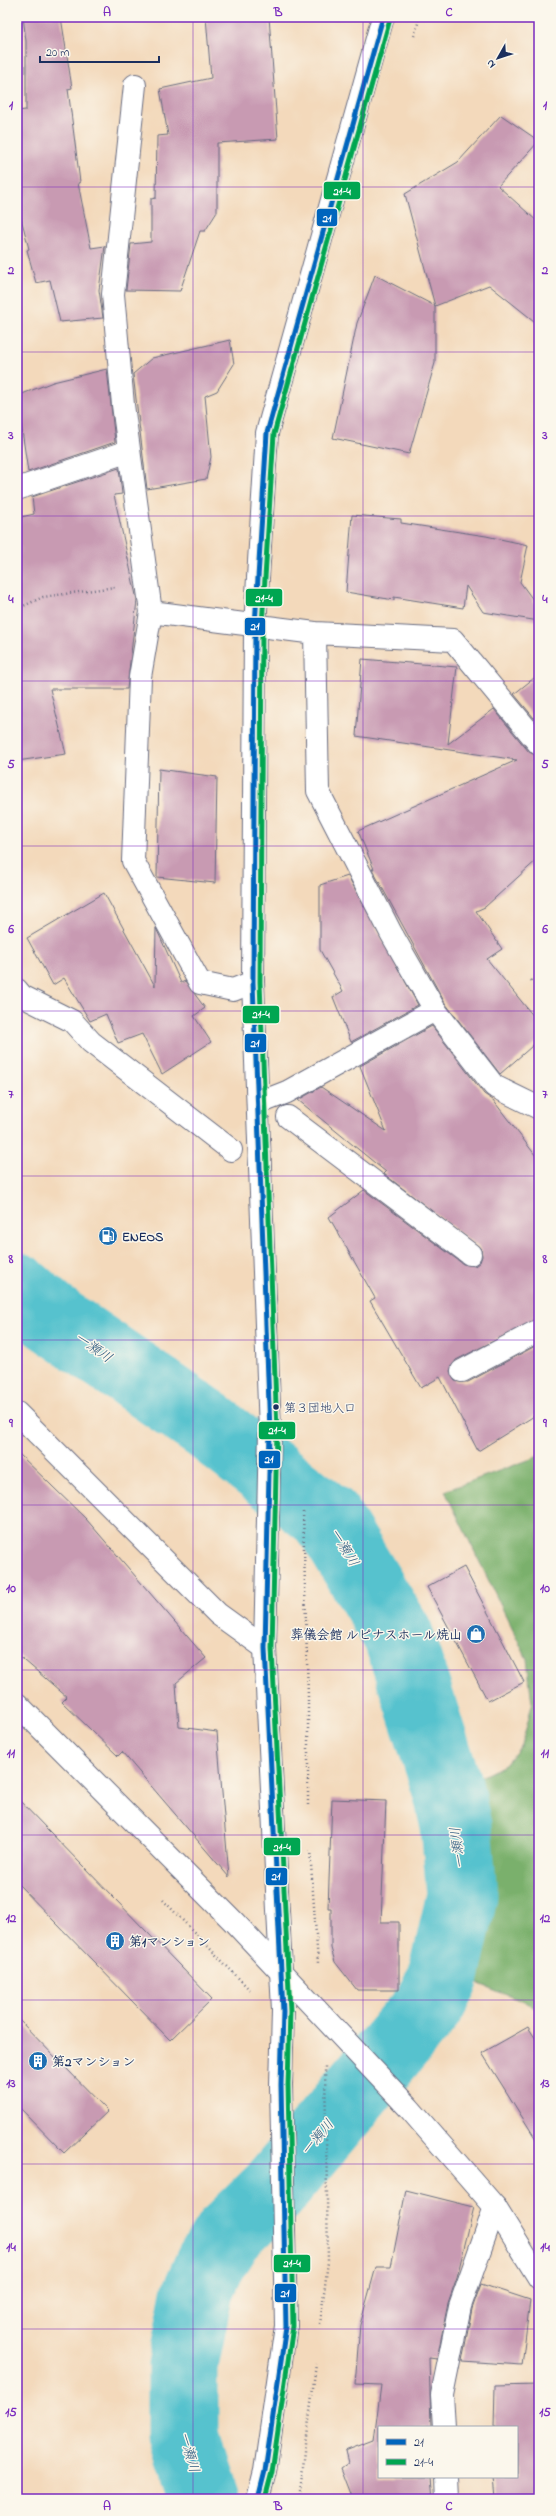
<svg xmlns="http://www.w3.org/2000/svg" width="556" height="2516" viewBox="0 0 556 2516" font-family="'Indie Flower','Klee One',sans-serif">
	<rect width="100%" height="100%" fill="#fbf7ec"/>
	<filter id="ink" filterUnits="userSpaceOnUse"><feTurbulence type="fractalNoise" baseFrequency=".025" numOctaves="2"/><feDisplacementMap in="SourceGraphic" scale="8" xChannelSelector="R" yChannelSelector="G"/><feConvolveMatrix kernelMatrix="1 2 1 2 8 2 1 2 1" color-interpolation-filters="sRGB"/></filter>
	<filter id="wash" filterUnits="userSpaceOnUse"><feTurbulence type="fractalNoise" baseFrequency=".012" numOctaves="4" result="noise"/><feDisplacementMap in="SourceGraphic" scale="16" xChannelSelector="R" yChannelSelector="G"/><feGaussianBlur stdDeviation="0.9" result="paint"/><feColorMatrix in="noise" values="0 0 0 0 0 0 0 0 0 0 0 0 0 0 0 0 0 1.4 0 .05"/><feComposite in="paint" operator="in"/></filter>
	<g filter="url(#wash)">
		<rect width="100%" height="100%" fill="#f3d9bb"/>
		<path fill="#7ab06c" stroke="#4a7065" d="M 539,1456 L 539,2008 L 467,1979 L 474,1957 L 486,1895 L 476,1813 L 466,1784 L 505,1765 L 522,1745 L 532,1704 L 527,1659 L 445,1491 Z"/>
		<g fill="none" stroke-linecap="round" stroke-linejoin="round">
			<path stroke="#56c2ce" stroke-width="71" d="M 17,1288 L 49,1316 L 207,1425 L 327,1518 L 398,1635 L 448,1790 L 456,1826 L 462,1895 L 444,1976 L 429,2005 L 273,2191 L 229,2234 L 210,2264 L 197,2294 L 183,2366 L 183,2437 L 204,2499"/>
		</g>
		<g id="blocks">
			<path fill="#c89ab2" d="M 23,17 L 61,17 L 72,88 L 68,89 L 80,182 L 78,183 L 91,248 L 105,246 L 99,290 L 103,318 L 60,322 L 50,280 L 36,283 L 27,250 L 29,249 L 17,202 L 17,111 L 26,110 L 26,41 Z
				M 206,17 L 269,17 L 278,139 L 217,143 L 217,212 L 205,231 L 200,231 L 180,291 L 126,290 L 131,244 L 151,242 L 151,199 L 156,198 L 157,136 L 168,135 L 160,89 L 211,78 Z
				M 501,115 L 539,141 L 498,186 L 539,223 L 539,325 L 489,285 L 435,306 L 405,194 L 458,162 Z
				M 375,275 L 435,306 L 435,363 L 409,454 L 333,438 L 357,323 Z
				M 230,340 L 234,364 L 217,391 L 205,396 L 211,457 L 206,479 L 147,489 L 133,374 L 152,358 Z
				M 107,369 L 115,442 L 28,472 L 17,396 L 53,382 Z
				M 119,468 L 122,494 L 114,495 L 137,600 L 127,689 L 50,689 L 66,754 L 17,761 L 17,518 L 34,514 L 32,497 Z
				M 352,515 L 401,519 L 401,523 L 486,536 L 528,545 L 520,582 L 539,608 L 539,621 L 483,612 L 466,586 L 463,608 L 394,597 L 394,600 L 346,592 Z
				M 362,659 L 457,667 L 448,744 L 494,709 L 529,752 L 539,756 L 539,858 L 485,907 L 476,911 L 502,949 L 487,959 L 539,1023 L 539,1040 L 500,1074 L 445,1003 L 372,869 L 374,869 L 358,831 L 517,760 L 356,736 Z
				M 539,674 L 539,724 L 514,694 Z
				M 159,769 L 217,777 L 215,883 L 157,877 Z
				M 348,876 L 418,1005 L 351,1042 L 333,997 L 343,991 L 320,950 L 320,885 Z
				M 104,893 L 155,986 L 156,928 L 181,983 L 185,981 L 205,1008 L 194,1016 L 211,1042 L 162,1074 L 142,1034 L 118,1043 L 106,1014 L 90,1021 L 64,978 L 53,985 L 27,938 Z
				M 432,1026 L 484,1094 L 493,1100 L 539,1160 L 539,1318 L 456,1360 L 450,1371 L 455,1381 L 468,1382 L 539,1344 L 539,1413 L 478,1451 L 440,1377 L 421,1388 L 370,1301 L 375,1298 L 329,1217 L 364,1190 L 463,1264 L 475,1266 L 480,1262 L 482,1256 L 481,1249 L 384,1174 L 386,1172 L 298,1100 L 321,1087 L 386,1131 L 360,1066 Z
				M 17,1452 L 86,1519 L 206,1658 L 176,1683 L 179,1727 L 217,1732 L 229,1877 L 122,1752 L 118,1756 L 62,1702 L 67,1697 L 17,1654 Z
				M 464,1567 L 524,1682 L 488,1701 L 427,1587 Z
				M 17,1798 L 212,1999 L 170,2040 L 17,1883 Z
				M 332,1799 L 386,1801 L 381,1922 L 399,1922 L 399,1990 L 357,1990 L 335,1962 L 331,1948 L 331,1908 L 328,1908 Z
				M 17,2018 L 108,2111 L 64,2153 L 17,2105 Z
				M 528,2027 L 539,2044 L 539,2144 L 482,2053 Z
				M 406,2190 L 474,2207 L 457,2277 L 448,2303 L 437,2359 L 429,2358 L 431,2427 L 379,2427 L 379,2477 L 431,2477 L 433,2499 L 353,2499 L 341,2468 L 348,2463 L 345,2451 L 374,2440 L 381,2385 L 355,2384 L 360,2325 L 376,2267 L 391,2267 Z
				M 481,2284 L 530,2300 L 522,2365 L 462,2361 L 472,2309 Z
				M 539,2385 L 539,2499 L 495,2499 L 493,2477 L 517,2477 L 517,2427 L 494,2427 L 495,2386 Z"/>
		</g>
	</g>
	<g filter="url(#ink)">
		<use href="#blocks" fill-opacity="0" stroke="#676a7f" stroke-width="1"/>
		<g fill="none" stroke-linecap="round" stroke-linejoin="round">
			<g stroke="#676a7f" stroke-width="24">
				<path id="minor" d="M 135,85 L 113,294 L 123,405 L 151,612 L 140,677 L 133,861 L 200,983 L 233,990 L 253,982
					M 17,489 L 129,451
					M 151,612 L 315,633 L 453,640 L 539,744
					M 315,633 L 318,791 L 391,933 L 435,1010 L 494,1086 L 539,1108
					M 17,990 L 22,996 L 72,1021 L 91,1042 L 231,1150
					M 259,1103 L 287,1092 L 435,1010
					M 288,1117 L 470,1254
					M 462,1371 L 539,1330
					M 17,1413 L 218,1614 L 265,1648
					M 444,2427 L 442,2395 L 460,2306 L 495,2207
					M 446,2477 L 447,2499"/>
			</g>
			<g stroke="#676a7f" stroke-width="24">
				<path id="tertiary" d="M 17,1704 L 235,1923 L 409,2108 L 495,2207 L 539,2278"/>
			</g>
			<g stroke="#676a7f" stroke-width="24">
				<path id="primary" d="M 258,2499 L 265,2471 L 286,2326 L 281,2085 L 283,2011 L 265,1648 L 270,1431 L 253,982 L 255,626 L 267,433 L 383,17"/>
			</g>
			<path stroke="#676a7f" stroke-width="2.5" stroke-dasharray="1 3" stroke-linecap="butt" d="M 414,36 L 420,17
				M 17,609 L 43,597 L 115,587
				M 531,980 L 539,989
				M 303,1512 L 308,1697 L 308,1805
				M 310,1850 L 318,1963
				M 163,1900 L 250,1990
				M 320,2324 L 328,2262 L 325,2067
				M 299,2499 L 316,2364"/>
			<use href="#minor" stroke="#fff" stroke-width="22"/>
			<use href="#tertiary" stroke="#fff" stroke-width="22"/>
			<use href="#primary" stroke="#fff" stroke-width="22"/>
			<g stroke="#fbf7ec" stroke-width="8">
				<path id="bus-1" d="M 258,2499 L 265,2471 L 286,2326 L 281,2085 L 283,2011 L 265,1648 L 270,1431 L 253,982 L 255,626 L 267,433 L 383,17"/>
			</g>
			<g stroke="#fbf7ec" stroke-width="8">
				<path id="bus-2" d="M 265,2499 L 272,2472 L 293,2326 L 288,2085 L 290,2011 L 272,1648 L 277,1431 L 260,982 L 262,626 L 274,434 L 390,19"/>
			</g>
			<use href="#bus-1" stroke="#0065bd" stroke-width="5"/>
			<use href="#bus-2" stroke="#00a651" stroke-width="5"/>
		</g>
	</g>
	<path fill="none" stroke="#7b2cbf" stroke-width="1" stroke-opacity="0.55" d="M 193,17 L 193,2499M 363,17 L 363,2499M 17,187 L 539,187M 17,352 L 539,352M 17,516 L 539,516M 17,681 L 539,681M 17,846 L 539,846M 17,1011 L 539,1011M 17,1176 L 539,1176M 17,1340 L 539,1340M 17,1505 L 539,1505M 17,1670 L 539,1670M 17,1835 L 539,1835M 17,2000 L 539,2000M 17,2164 L 539,2164M 17,2329 L 539,2329"/>
	<defs>
		<g id="fuel-disc" transform="scale(1)"><circle r="9.5" fill="#1f6fb2" stroke="#fbf7ec"/><path d="M-5.5-6h7V0h2V4h1.3V-2.5L3-4.5l.8-.8L6-3V5H2.5V1h-1V6h-7ZM-4.2-4.7v3.2H.2V-4.7Z" fill="#fff"/></g>
		<g id="shop-disc" transform="scale(1)"><circle r="9.5" fill="#1f6fb2" stroke="#fbf7ec"/><path d="M-5-2.5h2.3a2.7 3.5 0 0 1 5.4 0H5L5.5 6h-11ZM-1.5-2.5h3a1.5 2.3 0 0 0-3 0Z" fill="#fff"/></g>
		<g id="building-disc" transform="scale(1)"><circle r="9.5" fill="#1f6fb2" stroke="#fbf7ec"/><path d="M-4-6H4V6H1V3H-1V6H-4ZM-2.5-4.3h1.7v1.8h-1.7ZM.8-4.3h1.7v1.8H.8ZM-2.5-1h1.7V.8h-1.7ZM.8-1h1.7V.8H.8Z" fill="#fff"/></g>
	</defs>
	<g fill-rule="evenodd">
		<use href="#fuel-disc" x="108" y="1236"/>
		<use href="#shop-disc" x="476" y="1634"/>
		<use href="#building-disc" x="115" y="1941"/>
		<use href="#building-disc" x="38" y="2061"/>
	</g>
	<circle fill="#1b2f5e" stroke="#fbf7ec" stroke-width="1.5" cx="276" cy="1407" r="3.5"/>
	<g text-anchor="middle" stroke-width="3" stroke-linejoin="round" paint-order="stroke">
		<g font-size="12" fill="#1b2f5e" stroke="#fbf7ec" text-anchor="start">
			<text x="284" y="1412">第３団地入口</text>
		</g>
		<g font-size="13" font-weight="bold" fill="#1b2f5e" stroke="#fbf7ec" text-anchor="start">
			<text x="122" y="1241">ENEOS</text>
			<text x="462" y="1639" text-anchor="end">葬儀会館 ルピナスホール焼山</text>
			<text x="129" y="1946">第1マンション</text>
			<text x="52" y="2066">第2マンション</text>
		</g>
		<g font-size="14" font-style="italic" fill="#2d5b80" stroke="#fbf7ec">
			<text transform="translate(94 1347) rotate(35)" y="5">一瀬川</text>
			<text transform="translate(345 1547) rotate(59)" y="5">一瀬川</text>
			<text transform="translate(457 1848) rotate(-97)" y="5">一瀬川</text>
			<text transform="translate(317 2137) rotate(-50)" y="5">一瀬川</text>
			<text transform="translate(190 2452) rotate(75)" y="5">一瀬川</text>
		</g>
	</g>
	<g stroke="#fbf7ec" stroke-width="1.5">
		<rect x="323" y="181" width="38" height="19" rx="4" fill="#00a651"/>
		<rect x="316" y="208" width="22" height="19" rx="4" fill="#0065bd"/>
		<rect x="245" y="588" width="38" height="19" rx="4" fill="#00a651"/>
		<rect x="244" y="617" width="22" height="19" rx="4" fill="#0065bd"/>
		<rect x="242" y="1005" width="38" height="19" rx="4" fill="#00a651"/>
		<rect x="244" y="1033" width="23" height="20" rx="4" fill="#0065bd"/>
		<rect x="258" y="1421" width="38" height="19" rx="4" fill="#00a651"/>
		<rect x="258" y="1450" width="23" height="19" rx="4" fill="#0065bd"/>
		<rect x="263" y="1837" width="38" height="19" rx="4" fill="#00a651"/>
		<rect x="265" y="1867" width="23" height="19" rx="4" fill="#0065bd"/>
		<rect x="273" y="2254" width="38" height="19" rx="4" fill="#00a651"/>
		<rect x="274" y="2283" width="23" height="20" rx="4" fill="#0065bd"/>
	</g>
	<g font-size="11" text-anchor="middle" font-weight="bold" fill="#fff">
		<text x="342" y="195">21-4</text>
		<text x="327" y="222">21</text>
		<text x="264" y="602">21-4</text>
		<text x="255" y="630">21</text>
		<text x="261" y="1018">21-4</text>
		<text x="255" y="1047">21</text>
		<text x="277" y="1434">21-4</text>
		<text x="269" y="1463">21</text>
		<text x="282" y="1851">21-4</text>
		<text x="276" y="1880">21</text>
		<text x="292" y="2267">21-4</text>
		<text x="285" y="2297">21</text>
	</g>
	<rect width="556" height="2516" fill="none" stroke="#fbf7ec" stroke-width="44"/>
	<rect x="378" y="2426" width="140" height="52" fill="#fbf7ec" stroke="#a1a7b3"/>
	<rect x="386" y="2439" width="20" height="6" fill="#0065bd" stroke="#a1a7b3"/>
	<text x="414" y="2446" font-size="12" fill="#1b2f5e">21</text>
	<rect x="386" y="2459" width="20" height="6" fill="#00a651" stroke="#a1a7b3"/>
	<text x="414" y="2466" font-size="12" fill="#1b2f5e">21-4</text>
	<g transform="translate(498 58) rotate(231)" stroke="#fbf7ec" stroke-width="3" paint-order="stroke">
	<path d="M0-3L7 15L0 10L-7 15Z" fill="#1b2f5e"/>
	<text y="-6" font-size="11" font-weight="bold" text-anchor="middle" fill="#1b2f5e">N</text>
	</g>
	<path d="M40 56v6h119v-6" fill="none" stroke="#1b2f5e" stroke-width="2"/>
	<text x="46" y="56" font-size="12" fill="#1b2f5e" stroke="#fbf7ec" stroke-width="3" paint-order="stroke">20 m</text>
	<rect x="22" y="22" width="512" height="2472" fill="none" stroke="#7b2cbf" stroke-width="1.5"/>
	<g font-size="13" text-anchor="middle" font-weight="bold" fill="#7b2cbf">
		<text x="107" y="16">A</text>
		<text x="278" y="16">B</text>
		<text x="449" y="16">C</text>
		<text x="11" y="109">1</text>
		<text x="545" y="109">1</text>
		<text x="11" y="274">2</text>
		<text x="545" y="274">2</text>
		<text x="11" y="439">3</text>
		<text x="545" y="439">3</text>
		<text x="11" y="603">4</text>
		<text x="545" y="603">4</text>
		<text x="11" y="768">5</text>
		<text x="545" y="768">5</text>
		<text x="11" y="933">6</text>
		<text x="545" y="933">6</text>
		<text x="11" y="1098">7</text>
		<text x="545" y="1098">7</text>
		<text x="11" y="1263">8</text>
		<text x="545" y="1263">8</text>
		<text x="11" y="1427">9</text>
		<text x="545" y="1427">9</text>
		<text x="11" y="1592">10</text>
		<text x="545" y="1592">10</text>
		<text x="11" y="1757">11</text>
		<text x="545" y="1757">11</text>
		<text x="11" y="1922">12</text>
		<text x="545" y="1922">12</text>
		<text x="11" y="2087">13</text>
		<text x="545" y="2087">13</text>
		<text x="11" y="2251">14</text>
		<text x="545" y="2251">14</text>
		<text x="11" y="2416">15</text>
		<text x="545" y="2416">15</text>
		<text x="107" y="2510">A</text>
		<text x="278" y="2510">B</text>
		<text x="449" y="2510">C</text>
	</g>
</svg>
